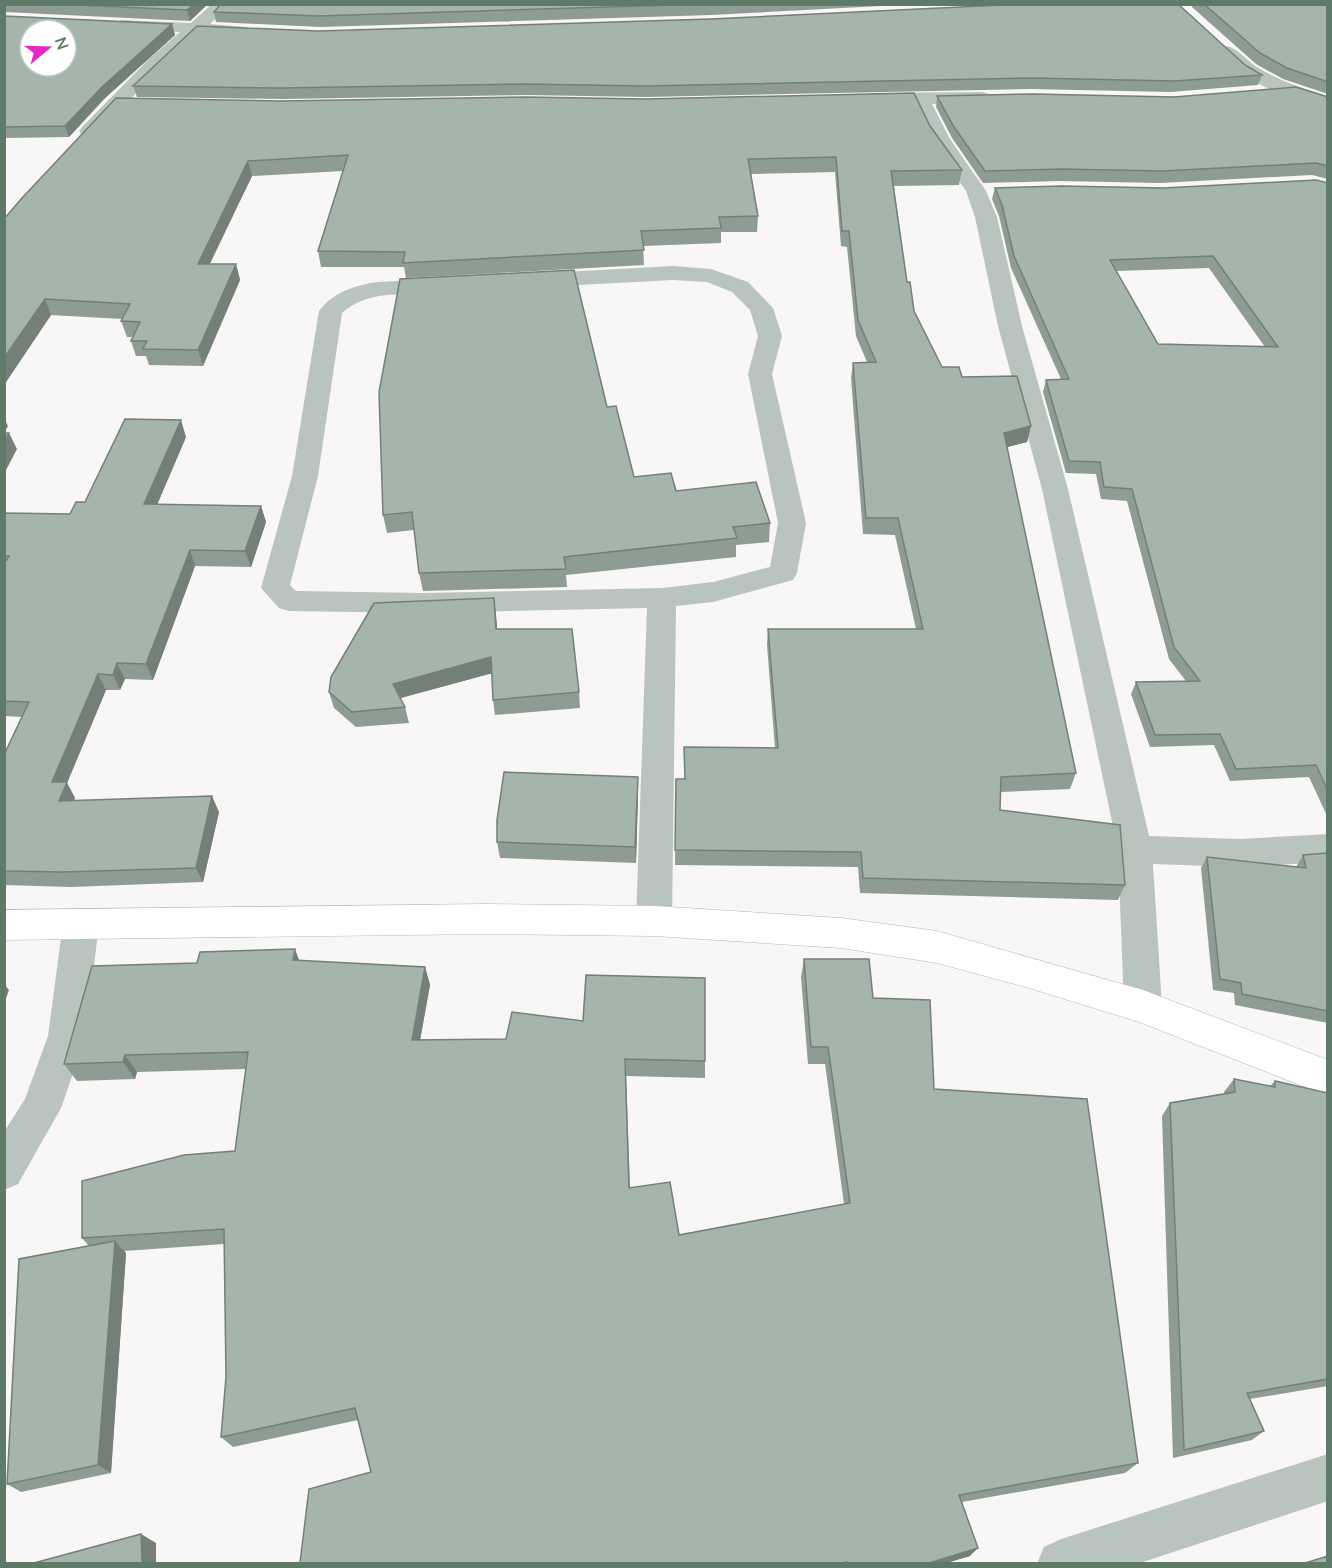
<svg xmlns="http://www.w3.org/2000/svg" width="1332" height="1568" viewBox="0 0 1332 1568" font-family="'Nunito Sans',sans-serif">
	<rect width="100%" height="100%" fill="#f8f6f6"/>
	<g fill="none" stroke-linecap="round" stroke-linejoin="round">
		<g stroke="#adb9b1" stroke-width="1">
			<path id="secondary" d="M 485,904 L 654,906 L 841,918 L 937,931 L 1143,990 L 1328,1060 L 1328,1096 L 1139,1022 L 1029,988 L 937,963 L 841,948 L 654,936 L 485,934 L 4,940 L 4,910 Z"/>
		</g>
		<path fill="#bac4be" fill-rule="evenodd" d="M 212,4 L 231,4 L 210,24 L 246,27 L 249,31 L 246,35 L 199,34 L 162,66 L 96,135 L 82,135 L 79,131 L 82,127 L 150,58 L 180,32 L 127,29 L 121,28 L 118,24 L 121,20 L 191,23 Z
			M 1227,46 C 1239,49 1247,61 1257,67 C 1279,81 1303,88 1328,96 L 1328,108 C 1290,98 1242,84 1218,51 L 1221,47 Z
			M 982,92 L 989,94 L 991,98 L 989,102 L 932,104 L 950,139 L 986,191 L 997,217 L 1022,326 L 1068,489 L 1149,836 L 1240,839 L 1328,834 L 1328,862 L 1240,867 L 1153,864 L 1162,1007 L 1156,1019 L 1143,1024 L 1130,1019 L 1124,1007 L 1118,850 L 1042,489 L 998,326 L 975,217 L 966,191 L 930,140 L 913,104 L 871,105 L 864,103 L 862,99 L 864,95 L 871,93 Z
			M 673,266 L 711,269 L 748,282 L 773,308 L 782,336 L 772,374 L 806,523 L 797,573 L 793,580 L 713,602 L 676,606 L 672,921 L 667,932 L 654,936 L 641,932 L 636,921 L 647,608 L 423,613 L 289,611 L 279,608 L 261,588 L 292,476 L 319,311 C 333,292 356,285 378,282 ZM 673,280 L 707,282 L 732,292 L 750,310 L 758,336 L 748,374 L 778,523 L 770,567 L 713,582 L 662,588 L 423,593 L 296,591 L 290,585 L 318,476 L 342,313 C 356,301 369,297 387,295 Z
			M 81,908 L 94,912 L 99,923 L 86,1036 L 61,1108 L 18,1184 L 4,1190 L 4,1132 L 25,1099 L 48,1036 L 63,923 L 68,912 Z
			M 1328,1454 L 1328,1501 L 1137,1564 L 1037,1564 L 1044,1547 L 1061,1539 Z"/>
		<use href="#secondary" fill="#fff" fill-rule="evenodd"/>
	</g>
	<path fill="#8f9c93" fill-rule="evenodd" d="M 4,4 L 208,4 L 190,21 L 4,12 Z
		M 221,4 L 919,4 L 711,15 L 320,27 L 216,22 L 214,12 Z
		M 1193,4 L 1328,4 L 1328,94 L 1283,79 L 1256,64 L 1192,7 Z
		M 4,16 L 172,24 L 175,35 L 105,98 L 69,137 L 4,138 Z
		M 711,19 L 1245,65 L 1262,75 L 1258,85 L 1171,92 L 1031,89 L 646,97 L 526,95 L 283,99 L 137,97 L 133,86 L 318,31 Z
		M 937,96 L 1328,97 L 1328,179 L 1312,175 L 1160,183 L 1059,181 L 983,183 L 952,138 L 936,107 Z
		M 116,98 L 930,126 L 962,170 L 959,185 L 894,186 L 907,282 L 914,311 L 942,367 L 962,377 L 1031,426 L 1027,442 L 1007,447 L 1076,773 L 1070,789 L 1000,792 L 1000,810 L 1125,885 L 1118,900 L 860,893 L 858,867 L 675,865 L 676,779 L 684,779 L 775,748 L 767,645 L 768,629 L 916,629 L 895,535 L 863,534 L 851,378 L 853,363 L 867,362 L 856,336 L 847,247 L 841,246 L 835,172 L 751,174 L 758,216 L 757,232 L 721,232 L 721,243 L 643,246 L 644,265 L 406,278 L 404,267 L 321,267 L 318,251 L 343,171 L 252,176 L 210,264 L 236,264 L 240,280 L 203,366 L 149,365 L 146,356 L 136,356 L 131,341 L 132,337 L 127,337 L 121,321 L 122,319 L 51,315 L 4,385 L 4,219 Z
		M 1328,183 L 1328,818 L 1309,777 L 1230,781 L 1214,745 L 1150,747 L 1131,694 L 1136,682 L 1186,681 L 1169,659 L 1127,501 L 1101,499 L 1096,474 L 1066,473 L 1043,392 L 1046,380 L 1061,379 L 1011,268 L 999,216 L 992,199 L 995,188 L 1164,188 ZM 1209,268 L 1265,347 L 1158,344 L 1116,271 Z
		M 607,407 L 634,477 L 770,523 L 769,542 L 736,545 L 736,557 L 566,575 L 567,587 L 423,591 L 419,573 L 414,530 L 387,533 L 383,515 Z
		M 186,437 L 157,505 L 261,506 L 266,522 L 251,567 L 195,566 L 153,680 L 125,679 L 120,690 L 106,690 L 67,783 L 75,798 L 74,800 L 219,812 L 203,882 L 71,887 L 4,885 L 4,755 L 22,717 L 4,716 L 4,513 L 70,514 L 85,502 Z
		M 494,598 L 497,629 L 579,692 L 580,708 L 495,715 L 493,700 L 492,673 L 400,698 L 405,707 L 409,723 L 356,727 L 334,708 L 329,692 Z
		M 638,793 L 636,863 L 500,858 L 497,842 Z
		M 1328,853 L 1328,1023 L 1235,1005 L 1234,993 L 1213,990 L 1201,868 L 1207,857 L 1296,867 L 1303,855 Z
		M 804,959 L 873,998 L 934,1089 L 1138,1463 L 1125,1473 L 962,1502 L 970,1556 L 946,1563 L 300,1563 L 371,1472 L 358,1420 L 233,1447 L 221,1437 L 226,1377 L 224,1244 L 124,1251 L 126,1253 L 111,1473 L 21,1492 L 7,1484 L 89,1246 L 82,1238 L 235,1151 L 246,1069 L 137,1072 L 135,1079 L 77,1081 L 64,1064 L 299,961 L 425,967 L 430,985 L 420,1040 L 705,1061 L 705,1078 L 626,1076 L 630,1188 L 679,1235 L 844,1204 L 825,1064 L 808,1064 L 801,977 Z
		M 1234,1079 L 1270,1086 L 1275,1081 L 1328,1093 L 1328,1386 L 1250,1399 L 1264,1431 L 1252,1440 L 1173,1458 L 1162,1116 L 1170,1103 L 1224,1094 L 1224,1092 Z"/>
	<path fill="#747f78" d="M 194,4 L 208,4 L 190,21 L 187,10 Z
		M 172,24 L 175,35 L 105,98 L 69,137 L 65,126 L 102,87 Z
		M 248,161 L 252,176 L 202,279 L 198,264 Z
		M 236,264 L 240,280 L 203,366 L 198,350 Z
		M 45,299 L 51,315 L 4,385 L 4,358 Z
		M 4,418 L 8,426 L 4,433 Z
		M 181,420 L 186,437 L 150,521 L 144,504 Z
		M 1031,426 L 1027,442 L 1000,449 L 1004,433 Z
		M 9,433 L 17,449 L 4,474 L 4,443 Z
		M 261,506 L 266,522 L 251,567 L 245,551 Z
		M 190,550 L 195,566 L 153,680 L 146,664 Z
		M 494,598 L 496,614 L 498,645 L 496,629 Z
		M 491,657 L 493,673 L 397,699 L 393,684 Z
		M 117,663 L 125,679 L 120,690 L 113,675 Z
		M 98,674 L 106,690 L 67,783 L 75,798 L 68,816 L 59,801 L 52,782 Z
		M 638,777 L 638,793 L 636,863 L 635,847 Z
		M 212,796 L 219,812 L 203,882 L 196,868 Z
		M 295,949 L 302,968 L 293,960 Z
		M 425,967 L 430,985 L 417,1057 L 412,1040 Z
		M 4,984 L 9,990 L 4,1004 Z
		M 125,1055 L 137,1072 L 135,1079 L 123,1062 Z
		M 115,1241 L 126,1253 L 111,1473 L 98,1465 Z
		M 141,1534 L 156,1543 L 156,1563 L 142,1563 Z
		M 978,1548 L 970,1556 L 946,1563 L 929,1563 Z"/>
	<path fill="#a6b5ab" stroke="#747f78" stroke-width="1.5" fill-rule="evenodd" d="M 56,4 L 194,4 L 187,10 Z
		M 221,4 L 706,4 L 318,16 L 214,12 Z
		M 1021,4 L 1178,4 L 1245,65 L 1262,75 L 1174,81 L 1033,78 L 646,86 L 525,84 L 281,88 L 133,86 L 197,26 L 318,31 L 711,19 Z
		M 1204,4 L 1328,4 L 1328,82 L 1287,68 L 1260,53 Z
		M 4,16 L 172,24 L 102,87 L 65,126 L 4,127 ZM 30,30 L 66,30 L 66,66 L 30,66 Z
		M 1296,87 L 1328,97 L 1328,166 L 1316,163 L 1163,171 L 1062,169 L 985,171 L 954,127 L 937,96 L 1033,94 L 1174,97 Z
		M 914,93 L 930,126 L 962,170 L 891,171 L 907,282 L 910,282 L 914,311 L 942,367 L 959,367 L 962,377 L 1017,376 L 1031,426 L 1004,433 L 1076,773 L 1001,777 L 1000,810 L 1120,825 L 1125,885 L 863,878 L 861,852 L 675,850 L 676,779 L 685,779 L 684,747 L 778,748 L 768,629 L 923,629 L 898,518 L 866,518 L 853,363 L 876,362 L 858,320 L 849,231 L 842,231 L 836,157 L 748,159 L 758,216 L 719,217 L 721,228 L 641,231 L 644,250 L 403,263 L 405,252 L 318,251 L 348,155 L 248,161 L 198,264 L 236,264 L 198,350 L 143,349 L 147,341 L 131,341 L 140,322 L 121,321 L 130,304 L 45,299 L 4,358 L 4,219 L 22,198 L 116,98 L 280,101 L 525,97 L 646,99 Z
		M 1316,180 L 1328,183 L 1328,791 L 1316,765 L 1236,769 L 1220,734 L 1155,735 L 1136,682 L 1200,681 L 1174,647 L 1132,489 L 1104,487 L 1100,462 L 1069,461 L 1046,380 L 1069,379 L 1014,256 L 1002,205 L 995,188 L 1062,186 L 1164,188 ZM 1213,256 L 1278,347 L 1158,344 L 1110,260 Z
		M 574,270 L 607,407 L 616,406 L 634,477 L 671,473 L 676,491 L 756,482 L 770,523 L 733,527 L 737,538 L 564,557 L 566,569 L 419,573 L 412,512 L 383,515 L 379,392 L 400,279 Z
		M 125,419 L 181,420 L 144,504 L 261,506 L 245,551 L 190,550 L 146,664 L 117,663 L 113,675 L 98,674 L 52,782 L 67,782 L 59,801 L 212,796 L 196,868 L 62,872 L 4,871 L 4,755 L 29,702 L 4,701 L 4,564 L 9,556 L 4,556 L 4,513 L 70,514 L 76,502 L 85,502 Z
		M 4,433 L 9,433 L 4,443 Z
		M 494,598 L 496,629 L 572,629 L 579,692 L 493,700 L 491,657 L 393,684 L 405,707 L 352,712 L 329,692 L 331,677 L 374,603 Z
		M 504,772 L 638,777 L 635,847 L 497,842 L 497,820 Z
		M 1328,853 L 1328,1011 L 1242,994 L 1241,983 L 1220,979 L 1207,857 L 1306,868 L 1303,855 Z
		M 295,949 L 293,960 L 425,967 L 412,1040 L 506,1039 L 512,1012 L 583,1021 L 586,975 L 705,978 L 705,1061 L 625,1059 L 629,1188 L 670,1182 L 679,1235 L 850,1203 L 828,1047 L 811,1047 L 804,959 L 869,959 L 873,998 L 930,1000 L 934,1089 L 1087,1099 L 1138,1463 L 959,1495 L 978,1548 L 929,1563 L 847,1563 L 847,1562 L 843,1563 L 300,1563 L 309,1489 L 371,1472 L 355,1408 L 221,1437 L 226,1377 L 224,1229 L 82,1238 L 82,1181 L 184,1155 L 235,1151 L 248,1052 L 125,1055 L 123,1062 L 64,1064 L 92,966 L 197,963 L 200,952 Z
		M 1234,1079 L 1275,1087 L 1275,1081 L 1328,1093 L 1328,1379 L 1247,1393 L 1264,1431 L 1184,1450 L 1170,1103 L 1235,1092 Z
		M 115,1241 L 98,1465 L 7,1484 L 19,1259 Z
		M 141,1534 L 142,1563 L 34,1563 Z
		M 1328,1556 L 1328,1563 L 1305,1563 Z"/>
	<rect width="1332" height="1568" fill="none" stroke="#5e7b69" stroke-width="12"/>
	<g transform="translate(48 48) rotate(71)"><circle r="28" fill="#ffffff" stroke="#bfcac3" stroke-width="1.5"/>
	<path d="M0-4.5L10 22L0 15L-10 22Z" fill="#e529c8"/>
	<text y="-9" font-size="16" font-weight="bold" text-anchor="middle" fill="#5e7b69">N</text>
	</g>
</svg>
